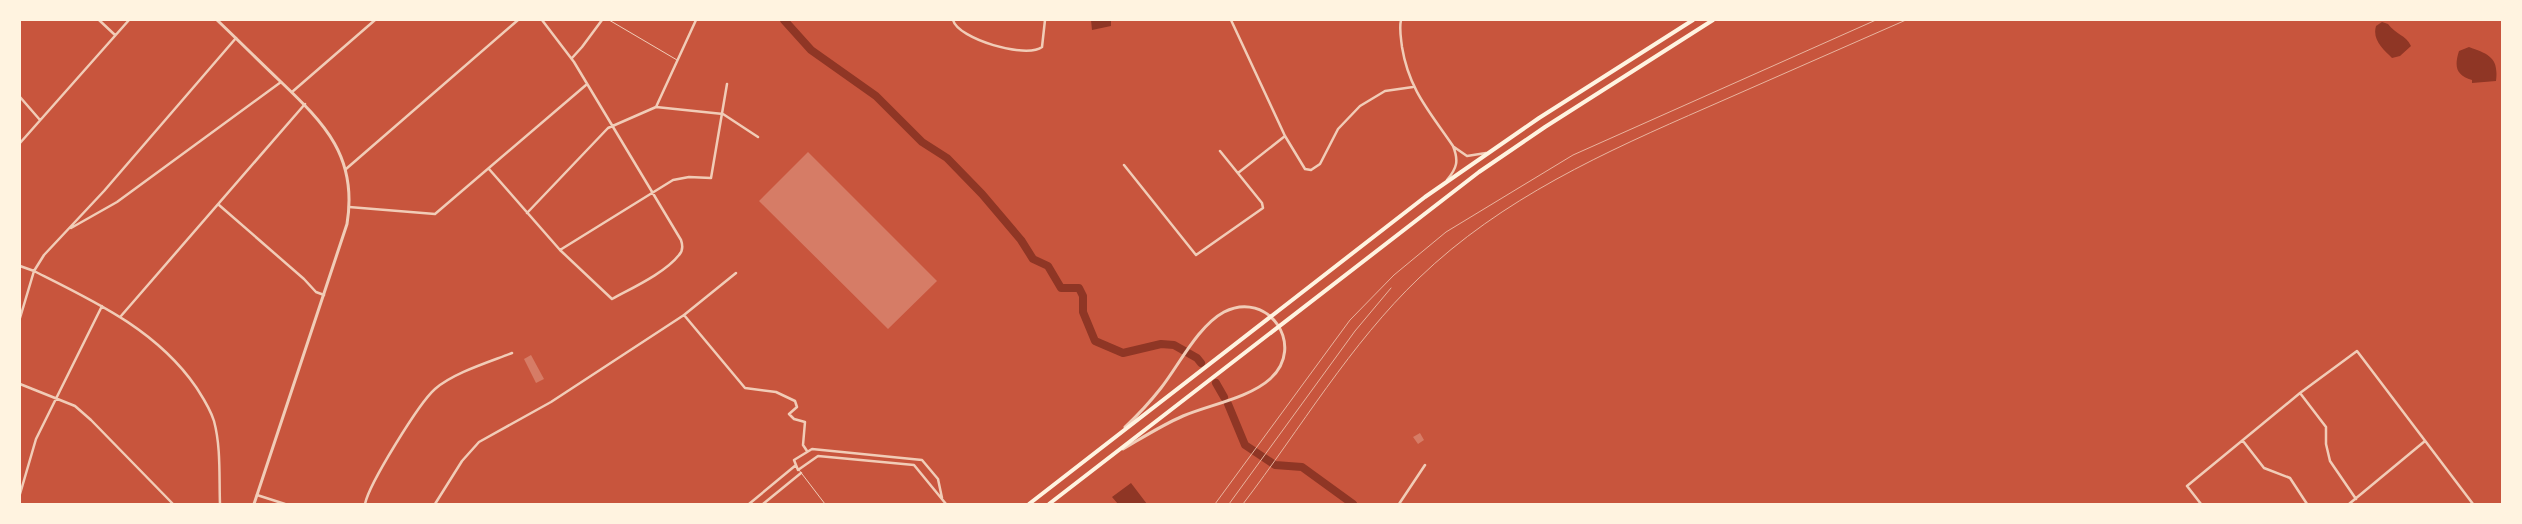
<svg xmlns="http://www.w3.org/2000/svg" width="2522" height="524" viewBox="0 0 2522 524" font-family="'Golos Text',sans-serif">
	<rect width="100%" height="100%" fill="#c8553d"/>
	<path fill="#8f3625" d="M 1091,20 L 1111,20 L 1111,26 L 1092,30 Z
		M 2382,22 L 2388,24 C 2395,34 2406,35 2411,46 L 2400,56 L 2392,58 C 2383,49 2372,40 2376,26 Z
		M 2469,47 C 2488,54 2499,57 2496,81 L 2472,83 L 2472,80 C 2456,75 2454,67 2459,51 Z
		M 1131,483 L 1147,504 L 1118,504 L 1112,497 Z"/>
	<g fill="none" stroke-linecap="round" stroke-linejoin="round">
		<path stroke="#8f3625" stroke-width="8" d="M 784,20 L 811,50 L 876,96 L 922,142 L 947,158 L 982,194 L 1021,240 L 1033,259 L 1048,266 L 1061,288 L 1079,288 L 1083,296 L 1083,312 L 1095,341 L 1123,353 L 1161,344 L 1174,345 L 1197,358 L 1201,363
			M 1216,383 L 1224,397
			M 1228,404 L 1245,445 L 1275,465 L 1302,467 L 1353,504"/>
	</g>
	<path fill="#d67c66" d="M 808,152 L 937,281 L 888,329 L 759,201 Z
		M 531,355 L 544,379 L 536,383 L 524,359 Z
		M 1420,433 L 1424,440 L 1418,444 L 1413,437 Z"/>
	<g fill="none" stroke-linecap="round" stroke-linejoin="round">
		<path stroke="#f1ccb7" stroke-width="1" d="M 609,20 L 677,60
			M 799,470 L 825,504"/>
		<path stroke="#f1ccb7" stroke-width="2.5" d="M 99,20 L 115,35
			M 953,20 C 958,39 1026,59 1042,47 L 1045,20
			M 1231,20 L 1285,136 L 1305,169 L 1311,170 L 1320,164 L 1338,129 L 1360,106 L 1385,91 L 1413,87
			M 1401,20 C 1399,29 1401,38 1402,47 C 1409,90 1430,112 1453,146 C 1459,161 1457,168 1447,180
			M 572,58 L 582,47 L 602,20
			M 292,92 L 375,20
			M 20,97 L 40,120
			M 656,107 L 696,20
			M 20,143 L 129,20
			M 1454,147 L 1467,156 L 1486,153
			M 1124,165 L 1196,255 L 1263,208 L 1262,203 L 1220,151
			M 346,169 L 518,20
			M 489,169 L 560,250 L 612,299 C 632,288 665,273 679,255 C 683,251 683,246 681,240 L 574,62 L 542,20
			M 1238,173 L 1285,136
			M 219,205 L 304,279 L 316,292 L 324,295
			M 349,207 L 435,214 L 586,85
			M 527,213 L 608,128 L 656,107 L 723,114 L 758,137
			M 71,228 L 117,202 L 281,82
			M 560,250 L 673,180 L 689,177 L 711,178 L 727,84
			M 20,266 L 34,271 C 94,301 157,330 196,387 C 203,398 210,408 214,421 C 221,447 219,477 220,504
			M 684,315 L 745,388 L 776,392 L 795,401 L 797,407 L 789,414 L 794,419 L 805,422 L 803,445 L 807,451
			M 121,316 L 305,104
			M 20,318 L 34,271 L 44,255 L 104,191 L 236,38
			M 20,384 L 75,406 L 91,420 L 173,504
			M 2300,393 L 2326,427 L 2326,444 L 2330,461 L 2356,499
			M 2243,441 L 2264,468 L 2290,478 L 2307,504
			M 20,494 L 36,439 L 102,306
			M 257,495 L 285,504
			M 942,498 L 938,479 L 922,460 L 812,449 L 794,460 L 798,470 L 818,456 L 914,465 L 946,504
			M 365,504 C 369,484 419,403 435,389 C 453,373 489,362 512,353
			M 435,504 L 462,461 L 479,442 L 551,402 L 684,315 L 736,273
			M 749,504 L 796,465
			M 763,504 L 801,473
			M 1399,504 L 1425,465
			M 2201,504 L 2187,486 L 2300,393 L 2357,351 L 2473,504
			M 2349,504 L 2425,441"/>
		<path stroke="#f1ccb7" stroke-width="3" d="M 217,20 C 238,40 259,61 280,81 C 325,124 358,157 347,224 L 254,504
			M 1123,449 C 1142,438 1162,425 1183,416 C 1209,405 1249,398 1270,379 C 1307,346 1268,289 1224,312 C 1198,326 1179,365 1161,388 C 1150,402 1138,415 1125,427"/>
		<path stroke="#fff3e0" stroke-width="4" d="M 1029,504 L 1425,197 L 1539,118 L 1693,20
			M 1049,504 L 1479,172 L 1545,127 L 1713,20"/>
		<path stroke="#e9b49f" stroke-width="1" d="M 1215,504 L 1350,320 L 1394,275 L 1446,232 L 1573,155 L 1876,20
			M 1229,504 L 1355,331 L 1391,288
			M 1243,504 C 1301,428 1350,344 1419,278 C 1502,198 1605,152 1708,107 C 1774,78 1840,49 1906,20"/>
	</g>
	<rect width="2522" height="524" fill="none" stroke="#fff3e0" stroke-width="42"/>
</svg>
